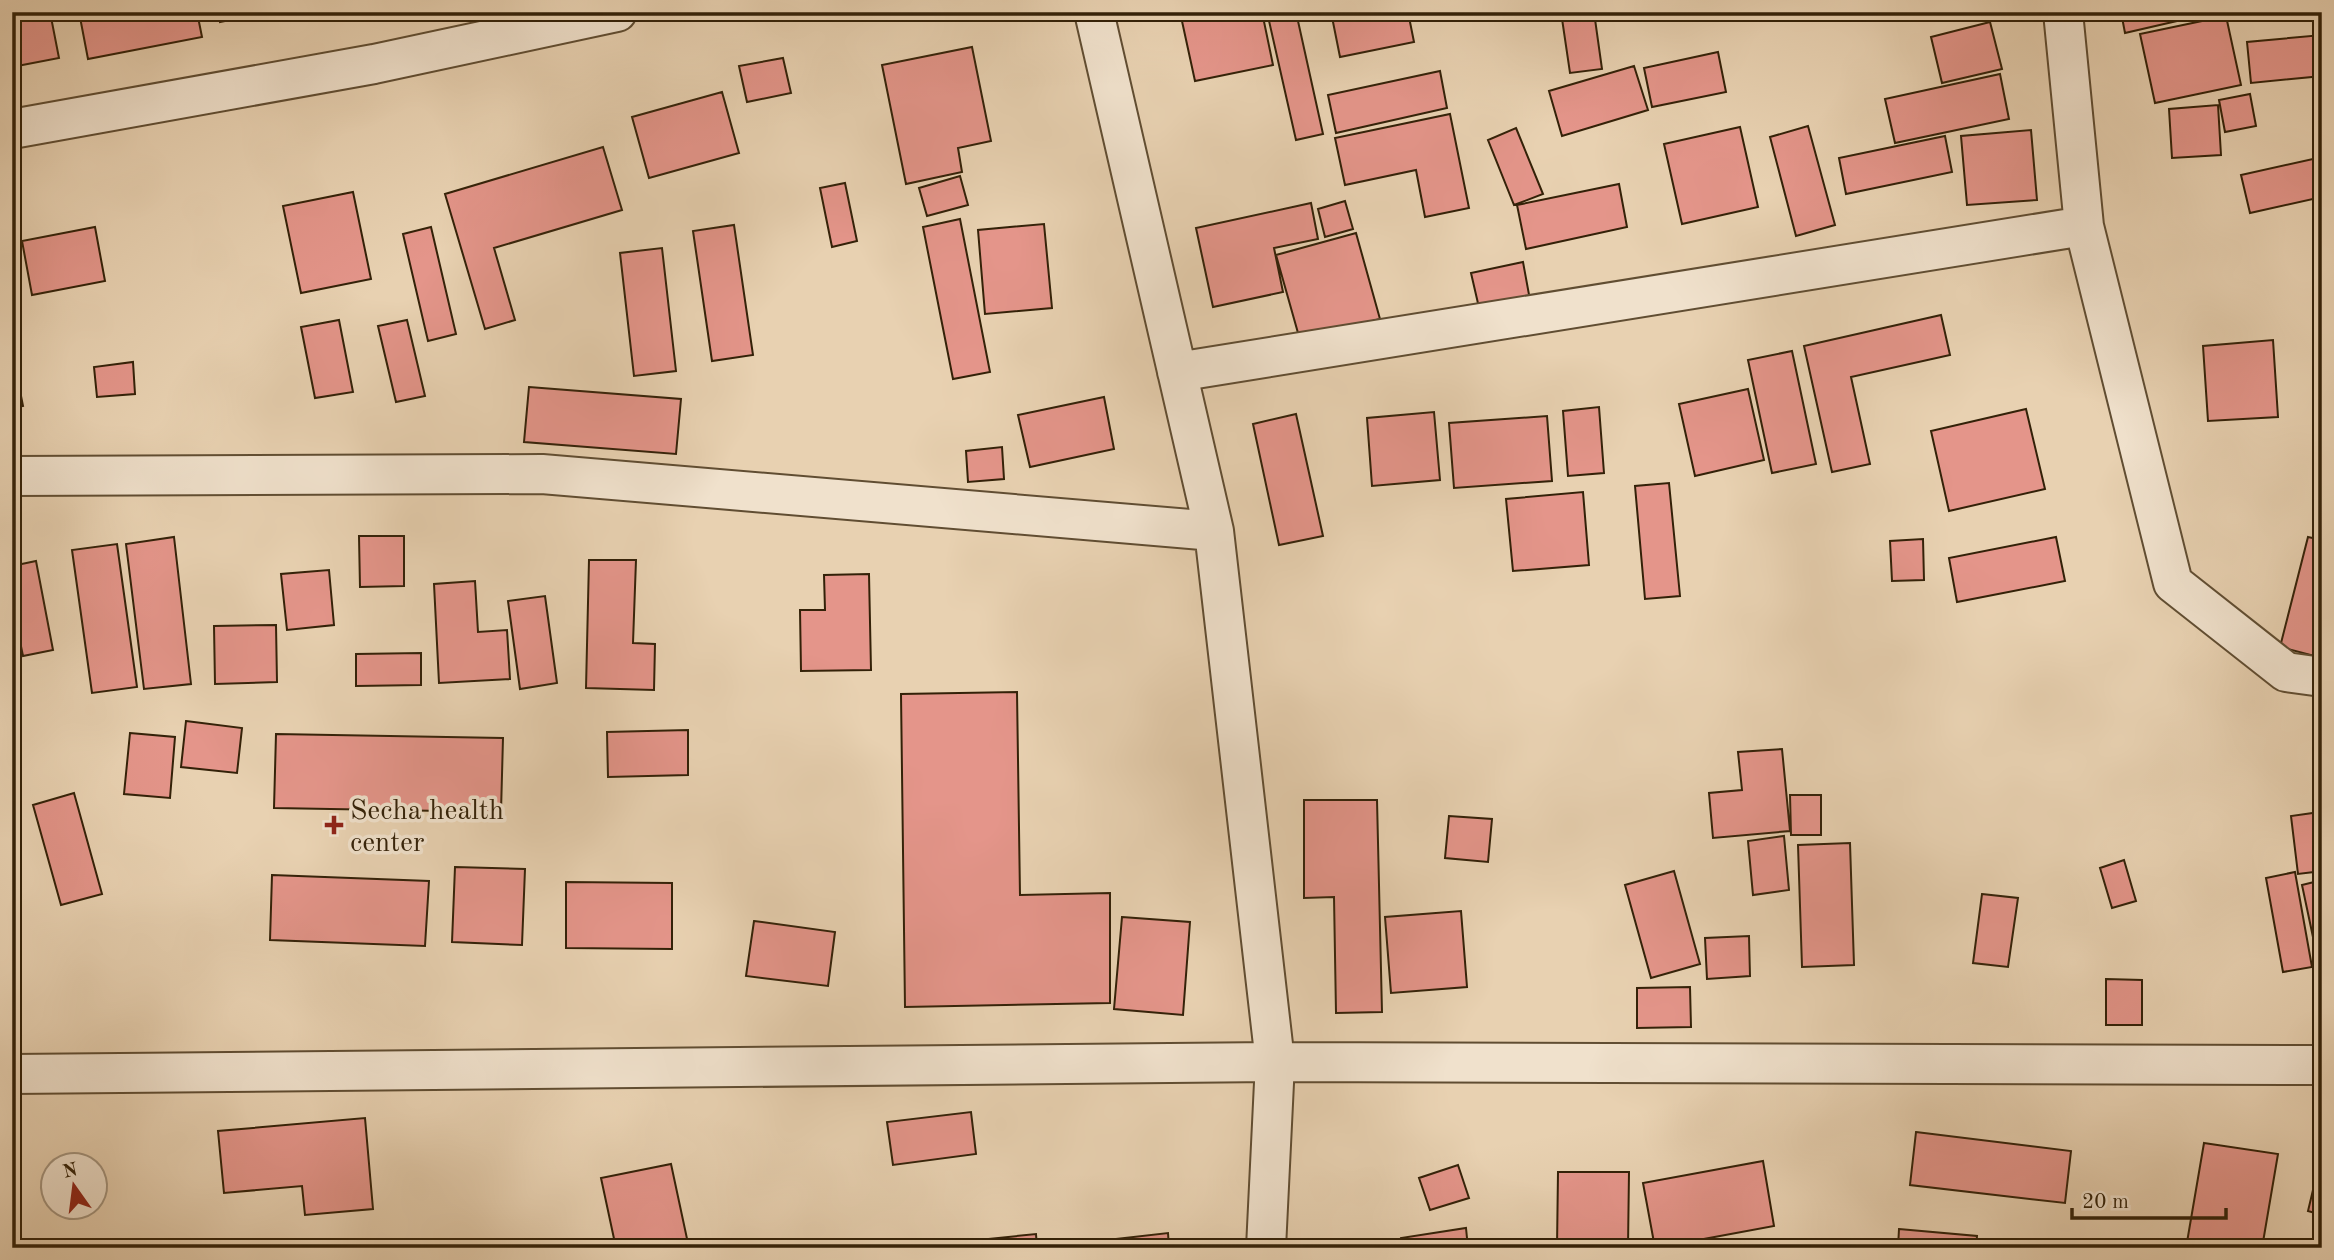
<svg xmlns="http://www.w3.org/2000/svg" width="2334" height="1260" viewBox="0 0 2334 1260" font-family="'Old Standard TT',serif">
	<rect width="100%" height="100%" fill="#e8d1b1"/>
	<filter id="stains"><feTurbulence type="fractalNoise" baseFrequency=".00286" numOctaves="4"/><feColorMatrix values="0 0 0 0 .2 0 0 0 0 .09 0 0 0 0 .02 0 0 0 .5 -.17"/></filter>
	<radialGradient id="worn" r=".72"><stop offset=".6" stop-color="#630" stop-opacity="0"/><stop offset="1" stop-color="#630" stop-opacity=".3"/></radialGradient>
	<path fill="#e4958a" stroke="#332108" stroke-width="2" d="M 12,12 L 50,12 L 59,58 L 12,67 Z
		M 79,12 L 197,12 L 202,37 L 88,59 Z
		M 218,12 L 268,12 L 220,22 Z
		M 1180,12 L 1262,12 L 1273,65 L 1195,81 Z
		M 1267,12 L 1296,12 L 1323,134 L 1296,140 Z
		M 1331,12 L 1408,12 L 1414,42 L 1340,57 Z
		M 1561,12 L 1594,12 L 1602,69 L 1570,73 Z
		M 2121,12 L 2216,12 L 2125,33 Z
		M 2226,16 L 2241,85 L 2155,103 L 2140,34 Z
		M 1990,22 L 2002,69 L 1942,83 L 1931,37 Z
		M 2322,35 L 2322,76 L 2251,83 L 2247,42 Z
		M 972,47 L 991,141 L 958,148 L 962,172 L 906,184 L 882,65 Z
		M 1718,52 L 1726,92 L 1652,107 L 1644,68 Z
		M 783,58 L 791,93 L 747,102 L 739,66 Z
		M 1634,66 L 1648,110 L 1562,136 L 1549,91 Z
		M 1440,71 L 1447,108 L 1336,133 L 1328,95 Z
		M 2000,74 L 2009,119 L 1895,143 L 1885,99 Z
		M 722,92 L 739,153 L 649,178 L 632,117 Z
		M 2250,94 L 2256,126 L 2225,132 L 2219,100 Z
		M 2218,105 L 2221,155 L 2172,158 L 2169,109 Z
		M 1450,114 L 1469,208 L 1425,217 L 1416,170 L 1345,185 L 1335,138 Z
		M 1808,126 L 1835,225 L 1796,236 L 1770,137 Z
		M 1740,127 L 1758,207 L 1682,224 L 1664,144 Z
		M 1516,128 L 1543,194 L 1514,205 L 1488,140 Z
		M 2031,130 L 2037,200 L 1967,205 L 1961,136 Z
		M 1945,136 L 1952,172 L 1846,194 L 1839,158 Z
		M 603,147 L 622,210 L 494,248 L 515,320 L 485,329 L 445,194 Z
		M 2322,157 L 2322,197 L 2250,213 L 2241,175 Z
		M 960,176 L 968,205 L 927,216 L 919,188 Z
		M 845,183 L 857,241 L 832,247 L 820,188 Z
		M 1619,184 L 1627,227 L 1526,249 L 1517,205 Z
		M 353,192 L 371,279 L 301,293 L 283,206 Z
		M 1345,201 L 1353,229 L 1325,237 L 1318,209 Z
		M 1311,203 L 1318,239 L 1274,248 L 1283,292 L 1213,307 L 1196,228 Z
		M 960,219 L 990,372 L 953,379 L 923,227 Z
		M 1044,224 L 1052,308 L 985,314 L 978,230 Z
		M 734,225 L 753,355 L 712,361 L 693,231 Z
		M 95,227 L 105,281 L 32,295 L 22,241 Z
		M 431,227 L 456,334 L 428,341 L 403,234 Z
		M 1356,233 L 1380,319 L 1300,340 L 1276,255 Z
		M 662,248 L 676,371 L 634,376 L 620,253 Z
		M 1523,262 L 1530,300 L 1480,312 L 1471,273 Z
		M 1941,315 L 1950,355 L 1851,377 L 1870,464 L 1832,472 L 1804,346 Z
		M 339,320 L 353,392 L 315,398 L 301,327 Z
		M 407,320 L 425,396 L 396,402 L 378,326 Z
		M 2273,340 L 2278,417 L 2208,421 L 2203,346 Z
		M 12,351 L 23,406 L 12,408 Z
		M 1792,351 L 1816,464 L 1772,473 L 1748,360 Z
		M 133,362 L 135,394 L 97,397 L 94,367 Z
		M 529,387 L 681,399 L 676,454 L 524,442 Z
		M 1748,389 L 1764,460 L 1695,476 L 1679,404 Z
		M 1104,397 L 1114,449 L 1030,467 L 1018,415 Z
		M 1599,407 L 1604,473 L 1568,476 L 1563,411 Z
		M 2026,409 L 2045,489 L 1949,511 L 1931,431 Z
		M 1434,412 L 1440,480 L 1372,486 L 1367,418 Z
		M 1296,414 L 1323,536 L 1279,545 L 1253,424 Z
		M 1547,416 L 1552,481 L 1454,488 L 1449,423 Z
		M 1002,447 L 1004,479 L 968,482 L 966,451 Z
		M 1669,483 L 1680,596 L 1645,599 L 1635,486 Z
		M 1583,492 L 1589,565 L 1513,571 L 1506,499 Z
		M 359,536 L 404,536 L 404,586 L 360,587 Z
		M 174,537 L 191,684 L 144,689 L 126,544 Z
		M 2056,537 L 2065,581 L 1957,602 L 1949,558 Z
		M 2308,537 L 2322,540 L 2322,658 L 2280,647 Z
		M 1923,539 L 1924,580 L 1892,581 L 1890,541 Z
		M 117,544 L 137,687 L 92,693 L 72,550 Z
		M 589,560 L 636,560 L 633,643 L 655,644 L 654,690 L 586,688 Z
		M 36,561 L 53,650 L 23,656 L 12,603 L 12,566 Z
		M 329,570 L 334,625 L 287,630 L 281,574 Z
		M 869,574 L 871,670 L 801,671 L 800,610 L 825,610 L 824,575 Z
		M 475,581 L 478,632 L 507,630 L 510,679 L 439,683 L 434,584 Z
		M 545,596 L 557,683 L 520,689 L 508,601 Z
		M 276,625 L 277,682 L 215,684 L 214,626 Z
		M 421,653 L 421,685 L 356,686 L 356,654 Z
		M 1017,692 L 1020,895 L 1110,893 L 1110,1003 L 905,1007 L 901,694 Z
		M 186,721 L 242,728 L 237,773 L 181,767 Z
		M 688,730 L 688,775 L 608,777 L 607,732 Z
		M 130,733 L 175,737 L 170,798 L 124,794 Z
		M 276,734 L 503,738 L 501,812 L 274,808 Z
		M 1782,749 L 1790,831 L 1713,838 L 1709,793 L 1742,790 L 1738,752 Z
		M 74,793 L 102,894 L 61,905 L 33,805 Z
		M 1790,795 L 1821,795 L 1821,835 L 1791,835 Z
		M 1304,800 L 1377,800 L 1382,1012 L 1336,1013 L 1334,897 L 1304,898 Z
		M 2320,812 L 2322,871 L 2298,874 L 2291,816 Z
		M 1449,816 L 1492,819 L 1488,862 L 1445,858 Z
		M 1784,836 L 1789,890 L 1753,895 L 1748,841 Z
		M 1850,843 L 1854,965 L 1802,967 L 1798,845 Z
		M 2124,860 L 2136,901 L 2112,908 L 2100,868 Z
		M 455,867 L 525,869 L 522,945 L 452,942 Z
		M 1674,871 L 1700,964 L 1651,978 L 1625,885 Z
		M 2295,872 L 2312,967 L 2283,972 L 2266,878 Z
		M 272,875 L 429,881 L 425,946 L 270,940 Z
		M 2322,880 L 2322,955 L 2317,956 L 2302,885 Z
		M 566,882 L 672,883 L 672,949 L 566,948 Z
		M 1982,894 L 2018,898 L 2008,967 L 1973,963 Z
		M 1461,911 L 1467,987 L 1391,993 L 1385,917 Z
		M 1122,917 L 1190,922 L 1183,1015 L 1114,1009 Z
		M 754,921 L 835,932 L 828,986 L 746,976 Z
		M 1749,936 L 1750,976 L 1707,979 L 1705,938 Z
		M 2106,979 L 2142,980 L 2142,1025 L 2106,1025 Z
		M 1690,987 L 1691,1027 L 1637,1028 L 1637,988 Z
		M 971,1112 L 976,1154 L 893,1165 L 887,1122 Z
		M 365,1118 L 373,1209 L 305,1215 L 302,1186 L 224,1193 L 218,1131 Z
		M 1916,1132 L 2071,1151 L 2065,1203 L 1910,1185 Z
		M 2204,1143 L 2278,1154 L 2262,1248 L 2186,1248 Z
		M 2322,1152 L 2322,1215 L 2308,1211 Z
		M 1763,1161 L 1774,1226 L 1655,1248 L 1643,1183 Z
		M 671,1164 L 689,1248 L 616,1248 L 601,1178 Z
		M 1458,1165 L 1469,1198 L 1430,1210 L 1419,1178 Z
		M 1558,1172 L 1629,1172 L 1628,1247 L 1557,1247 Z
		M 1466,1228 L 1468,1248 L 1402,1248 L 1401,1238 Z
		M 1899,1229 L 1977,1236 L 1976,1248 L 1898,1248 Z
		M 1168,1233 L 1169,1248 L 1046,1248 L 1046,1247 Z
		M 1036,1234 L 1037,1248 L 951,1248 L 950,1243 Z"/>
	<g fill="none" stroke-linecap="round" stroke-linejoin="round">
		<g stroke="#604d32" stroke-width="42">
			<path id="minor" d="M 1094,12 L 1214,531 L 1275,1062 L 1266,1248
				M 2063,12 L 2084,226 L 2173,583 L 2286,672 L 2322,677
				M 12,129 L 374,64 L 617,12
				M 1177,372 L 2084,226
				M 12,476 L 542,474 L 1214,531
				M 12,1074 L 1275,1062 L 2322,1065"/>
		</g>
		<use href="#minor" stroke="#f0e1cc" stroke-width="38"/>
	</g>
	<path fill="#8f2418" stroke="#f0e1cc" stroke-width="2.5" d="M330.5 814.5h7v7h7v7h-7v7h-7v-7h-7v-7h7z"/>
	<g text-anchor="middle" stroke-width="7" stroke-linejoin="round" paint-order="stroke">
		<g font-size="28" fill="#332108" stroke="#f0e1cc" text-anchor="start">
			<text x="350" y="819">Secha health<tspan x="350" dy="32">center</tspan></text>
		</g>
	</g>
	<rect width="2334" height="1260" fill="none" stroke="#e8d1b1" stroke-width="42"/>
	<rect x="14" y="14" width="2306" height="1232" fill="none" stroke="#332108" stroke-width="3.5"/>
	<rect x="21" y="21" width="2292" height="1218" fill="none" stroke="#332108" stroke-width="2"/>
	<g transform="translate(74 1186) rotate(346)"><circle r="33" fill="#f0e1cc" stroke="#a4947e" stroke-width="2"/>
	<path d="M0-5L12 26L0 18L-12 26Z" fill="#8f2418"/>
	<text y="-10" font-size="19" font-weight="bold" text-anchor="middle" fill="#332108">N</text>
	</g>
	<path d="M2072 1208v10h154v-10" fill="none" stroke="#332108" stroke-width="3.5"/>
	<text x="2082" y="1208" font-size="21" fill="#332108" stroke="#f0e1cc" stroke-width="5" paint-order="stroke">20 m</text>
	<rect width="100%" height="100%" filter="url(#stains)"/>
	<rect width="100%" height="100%" fill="url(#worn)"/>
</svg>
